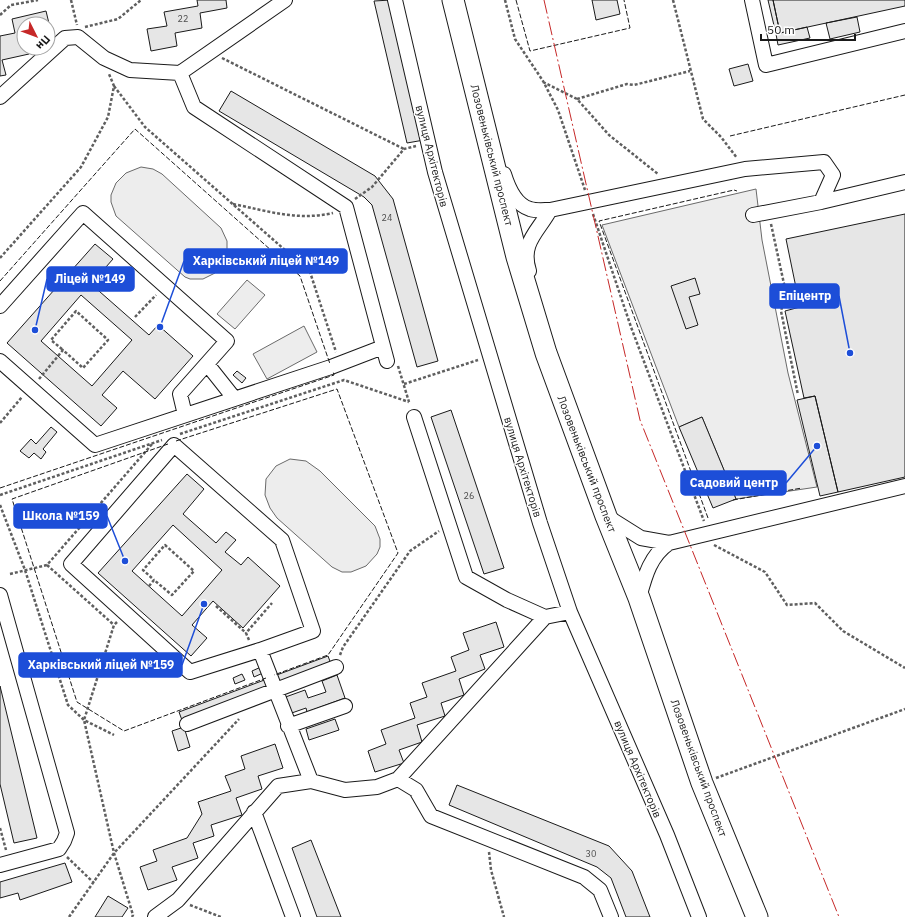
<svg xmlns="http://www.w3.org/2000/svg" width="905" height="917" viewBox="0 0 905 917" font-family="'IBM Plex Sans',sans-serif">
	<rect width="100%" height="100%" fill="#fff"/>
	<path fill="#ededed" stroke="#6a6a6a" d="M 141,167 L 153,169 L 162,174 L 221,228 L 227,241 L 227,253 L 224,262 L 215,273 L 203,279 L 190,279 L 185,277 L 116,216 L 111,202 L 111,195 L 116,183 L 126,173 Z
		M 756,189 L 762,240 L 788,373 L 817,487 L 736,499 L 702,417 L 679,427 L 602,225 Z
		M 247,280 L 265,295 L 235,329 L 217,314 Z
		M 304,326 L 317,352 L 267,379 L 253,354 Z
		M 290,459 L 306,461 L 320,471 L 375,526 L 380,539 L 380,547 L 377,554 L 366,566 L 351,572 L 342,572 L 332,567 L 277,518 L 270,508 L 265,495 L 266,479 L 276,466 Z"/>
	<path fill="#e6e6e6" stroke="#1a1a1a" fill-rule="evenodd" d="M 197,0 L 226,0 L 227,8 L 200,13 L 202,28 L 175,33 L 177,46 L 151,51 L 147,29 L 167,26 L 164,12 L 198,6 Z
		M 391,0 L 424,140 L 407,143 L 374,1 Z
		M 592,0 L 617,0 L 620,14 L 596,20 Z
		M 768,0 L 773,0 L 780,33 L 776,34 Z
		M 773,0 L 905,0 L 905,6 L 780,33 Z
		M 46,11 L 52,36 L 48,36 L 48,24 L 24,24 L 24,48 L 28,48 L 29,54 L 2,60 L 6,75 L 0,76 L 0,36 L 15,33 L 12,19 Z
		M 857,17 L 860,32 L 830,39 L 826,23 Z
		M 807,27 L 810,38 L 778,45 L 776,34 Z
		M 748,64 L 753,81 L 734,86 L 729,69 Z
		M 231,91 L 375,176 L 393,199 L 438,361 L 417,367 L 372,205 L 364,197 L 219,111 Z
		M 905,214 L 905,477 L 838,492 L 815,396 L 804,398 L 785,311 L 800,307 L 786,239 Z
		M 95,244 L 113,259 L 91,284 L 149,335 L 158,325 L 193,356 L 155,399 L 123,371 L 102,395 L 117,408 L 101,426 L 7,343 ZM 81,295 L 132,340 L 92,386 L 41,341 Z
		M 695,278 L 700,294 L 689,297 L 698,325 L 686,329 L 671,286 Z
		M 237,371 L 246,378 L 242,383 L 233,375 Z
		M 815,396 L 838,492 L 820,496 L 797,400 Z
		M 451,410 L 504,568 L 484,574 L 431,417 Z
		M 702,417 L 736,499 L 713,508 L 679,427 Z
		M 51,427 L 57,432 L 43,449 L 46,452 L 41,459 L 34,453 L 29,458 L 20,451 L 31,439 L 36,444 Z
		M 187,474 L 204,489 L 183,514 L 216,543 L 226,532 L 236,540 L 225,552 L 241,565 L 248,557 L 280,586 L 243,628 L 213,601 L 192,625 L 207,638 L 191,656 L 98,573 ZM 173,525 L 222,570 L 182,616 L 132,571 Z
		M 496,622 L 504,647 L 480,655 L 485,669 L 459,679 L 464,695 L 441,703 L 445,716 L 417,725 L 422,742 L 399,750 L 404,763 L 375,772 L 368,751 L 386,744 L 381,730 L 415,718 L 410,703 L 427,697 L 422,683 L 456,671 L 451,657 L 469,650 L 463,633 Z
		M 328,656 L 331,664 L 277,684 L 274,676 Z
		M 261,667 L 263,673 L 254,677 L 252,671 Z
		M 242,674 L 245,680 L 235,684 L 233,678 Z
		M 337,675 L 345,698 L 307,712 L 306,708 L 286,715 L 280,699 L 305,690 L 308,698 L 326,692 L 322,681 Z
		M 267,679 L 271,690 L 183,723 L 179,712 Z
		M 0,686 L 37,838 L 14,843 L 0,784 Z
		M 335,719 L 339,730 L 309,740 L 306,729 Z
		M 184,727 L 190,747 L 178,751 L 172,731 Z
		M 275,744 L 283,768 L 258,776 L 262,789 L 236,798 L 242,815 L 211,825 L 214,836 L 193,843 L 198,858 L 172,867 L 177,880 L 148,890 L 140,867 L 157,861 L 153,850 L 187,838 L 202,814 L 198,802 L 231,791 L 225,776 L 245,769 L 241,756 Z
		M 457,785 L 609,846 L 632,871 L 650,917 L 626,917 L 611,878 L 597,867 L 449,805 Z
		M 311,840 L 341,917 L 317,917 L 292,848 Z
		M 65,863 L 72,882 L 20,900 L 18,893 L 0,898 L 0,882 Z
		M 108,896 L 128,908 L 122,917 L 95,917 Z"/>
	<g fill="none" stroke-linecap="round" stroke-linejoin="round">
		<g stroke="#1a1a1a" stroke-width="16">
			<path id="minor" d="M 395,0 L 435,172 L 540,523 L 570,612 L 667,835 L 699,917
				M 752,0 L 766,65 L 905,31
				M 180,73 L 194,107 L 346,207 L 387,361
				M 0,97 L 65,38 L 78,37 L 104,58 L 130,70 L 180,73 L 285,0
				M 504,174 C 508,187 516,205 530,209 C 536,211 544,210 550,210 C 538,232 520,243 529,271
				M 821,202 L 905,182
				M 550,210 L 745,169 L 824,162 L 833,175 L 821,202 L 753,215
				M 0,306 L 83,213 L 227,341 L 180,394 L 185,415
				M 0,361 L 95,445 L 331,367 L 383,347
				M 207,364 L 234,398
				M 414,417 L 466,577 L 507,600 L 545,617 L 570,612
				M 606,516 L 641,538 L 669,543 L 905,486
				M 0,595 L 67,833 L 64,841 L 59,849 L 0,865
				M 639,598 C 645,576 650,556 669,543
				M 260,650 L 190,672 L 71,564 L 174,445 L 282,540 L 313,631 L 260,650 L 311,781
				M 187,724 L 336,667
				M 288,726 L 345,706
				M 398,779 L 416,790 L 431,816 L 584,877 L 600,890 L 611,917
				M 254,812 L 293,917
				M 155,917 L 178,900 L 278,786 L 311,781 L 345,790 L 377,787 L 398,779 L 545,617"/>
		</g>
		<g stroke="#1a1a1a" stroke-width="23">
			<path id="highway" d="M 453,0 L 517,257 L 546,353 L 606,516 L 639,598 L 702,783 L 757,917"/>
		</g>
		<path stroke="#5f5f5f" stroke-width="2.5" stroke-dasharray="3 2" stroke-linecap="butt" d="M 71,0 L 77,25
			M 505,0 L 515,39 L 543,81 L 558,110 L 585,190
			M 673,0 L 703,119 L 721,137 L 737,158
			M 0,15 L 11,5 L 38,0
			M 85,27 L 118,19 L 141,0
			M 222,58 L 404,149
			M 543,82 L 577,99 L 609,135 L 658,174
			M 114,86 L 145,127 L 310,272 L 336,352
			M 577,99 L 627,84 L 634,85 L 690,71
			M 355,199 L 372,187 L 404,149 L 416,146
			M 233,204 C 268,211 297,221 333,213
			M 593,214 L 631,327 L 704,521
			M 771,224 L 786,293 L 781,311 L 798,395
			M 0,258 L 81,167 L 108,117 L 114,86 L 109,74
			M 135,317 L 156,295
			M 398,366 L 409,402
			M 39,379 L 63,350 L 83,368 L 108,340 L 76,311 L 51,340 L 63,350
			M 404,384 L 478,360
			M 0,423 L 22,397
			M 180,434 L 344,380 L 409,402
			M 0,495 L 162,440
			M 0,505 L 25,570 L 68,705 L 84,720 L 114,735
			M 714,545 L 765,572 L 787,605 L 815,603 L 843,631 L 905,668
			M 47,565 L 114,625
			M 10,574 L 47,565 L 153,443
			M 149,586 L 154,580 L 172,595 L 194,571 L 165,545 L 143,570 L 154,580
			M 216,606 L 246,633
			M 117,622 L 114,625 L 84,720 L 114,853 L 133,915 L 132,917
			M 249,640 L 246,633 L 272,603
			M 340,655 L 343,647 L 410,551 L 439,531
			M 716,778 L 905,709
			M 0,828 L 6,850
			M 489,852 L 491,870 L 504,917
			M 67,857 L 94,883
			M 190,905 L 221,917
			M 69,917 L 114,853 L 239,719"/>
		<use href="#minor" stroke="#fff" stroke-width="14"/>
		<use href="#highway" stroke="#fff" stroke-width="21"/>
		<path stroke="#1a1a1a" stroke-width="1" stroke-dasharray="5 2" stroke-linecap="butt" d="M 516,0 L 530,51 L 630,28 L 624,0
			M 730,136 L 905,95
			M 0,281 L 135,129 L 300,276 L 330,364
			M 176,441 L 337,389 L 398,553 L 328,655 L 274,675
			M 168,444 L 12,499 L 77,702 L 124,731 L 266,678
			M 0,488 L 334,375 L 333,371
			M 733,500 L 802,488
			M 708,518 L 599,221 L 734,190 L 737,191"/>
		<path stroke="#c62828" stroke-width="1" stroke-dasharray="14 3 2 3" stroke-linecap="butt" d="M 544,0 L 640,420 L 839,917"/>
	</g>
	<g text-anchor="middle" stroke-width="3" stroke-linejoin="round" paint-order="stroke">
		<g font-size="9" fill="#4d4d4d">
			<text x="183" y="22">22</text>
			<text x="387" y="221">24</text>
			<text x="469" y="499">26</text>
			<text x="591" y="857">30</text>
		</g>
		<g font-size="11" fill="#1a1a1a" stroke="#fff">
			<text transform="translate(492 155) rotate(76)" y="4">Лозовеньківський проспект</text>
			<text transform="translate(432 156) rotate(76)" y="4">вулиця Архітекторів</text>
			<text transform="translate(587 464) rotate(69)" y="4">Лозовеньківський проспект</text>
			<text transform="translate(523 467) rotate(73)" y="4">вулиця Архітекторів</text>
			<text transform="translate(699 768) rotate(70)" y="4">Лозовеньківський проспект</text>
			<text transform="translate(638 769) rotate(67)" y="4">вулиця Архітекторів</text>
		</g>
	</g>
	<path fill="none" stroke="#1d4ed8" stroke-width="1.5" d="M160 327L184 261M35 330L47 279M850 353L839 296M817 446L786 483M125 561L107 516M204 604L182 665"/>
	<g fill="#1d4ed8" stroke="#fff" stroke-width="1.5">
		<circle cx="160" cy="327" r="4"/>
		<circle cx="35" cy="330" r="4"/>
		<circle cx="850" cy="353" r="4"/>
		<circle cx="817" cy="446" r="4"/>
		<circle cx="125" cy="561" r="4"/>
		<circle cx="204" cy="604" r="4"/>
	</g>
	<g fill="#1d4ed8" stroke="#1d4ed8" stroke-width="1.5">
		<rect x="184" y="249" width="163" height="24" rx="4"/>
		<rect x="47" y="267" width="87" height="24" rx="4"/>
		<rect x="770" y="284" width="69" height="24" rx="4"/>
		<rect x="681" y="471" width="105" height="24" rx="4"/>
		<rect x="14" y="504" width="93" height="24" rx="4"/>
		<rect x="19" y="653" width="163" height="24" rx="4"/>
	</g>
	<g font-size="12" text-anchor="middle" font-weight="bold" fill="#fff">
		<text x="266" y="265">Харківський ліцей №149</text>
		<text x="90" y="283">Ліцей №149</text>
		<text x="805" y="300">Епіцентр</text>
		<text x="734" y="487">Садовий центр</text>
		<text x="61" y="520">Школа №159</text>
		<text x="101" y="669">Харківський ліцей №159</text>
	</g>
	<g transform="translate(36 36) rotate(132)"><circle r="19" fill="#ffffff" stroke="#a3a3a3"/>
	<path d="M0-3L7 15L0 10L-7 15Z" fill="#c62828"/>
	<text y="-6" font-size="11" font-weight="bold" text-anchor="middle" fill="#1a1a1a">Пн</text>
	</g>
	<path d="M761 34v6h94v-6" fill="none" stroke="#1a1a1a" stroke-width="2"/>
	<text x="767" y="34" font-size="12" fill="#1a1a1a" stroke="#ffffff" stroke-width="3" paint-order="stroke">50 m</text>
</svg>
